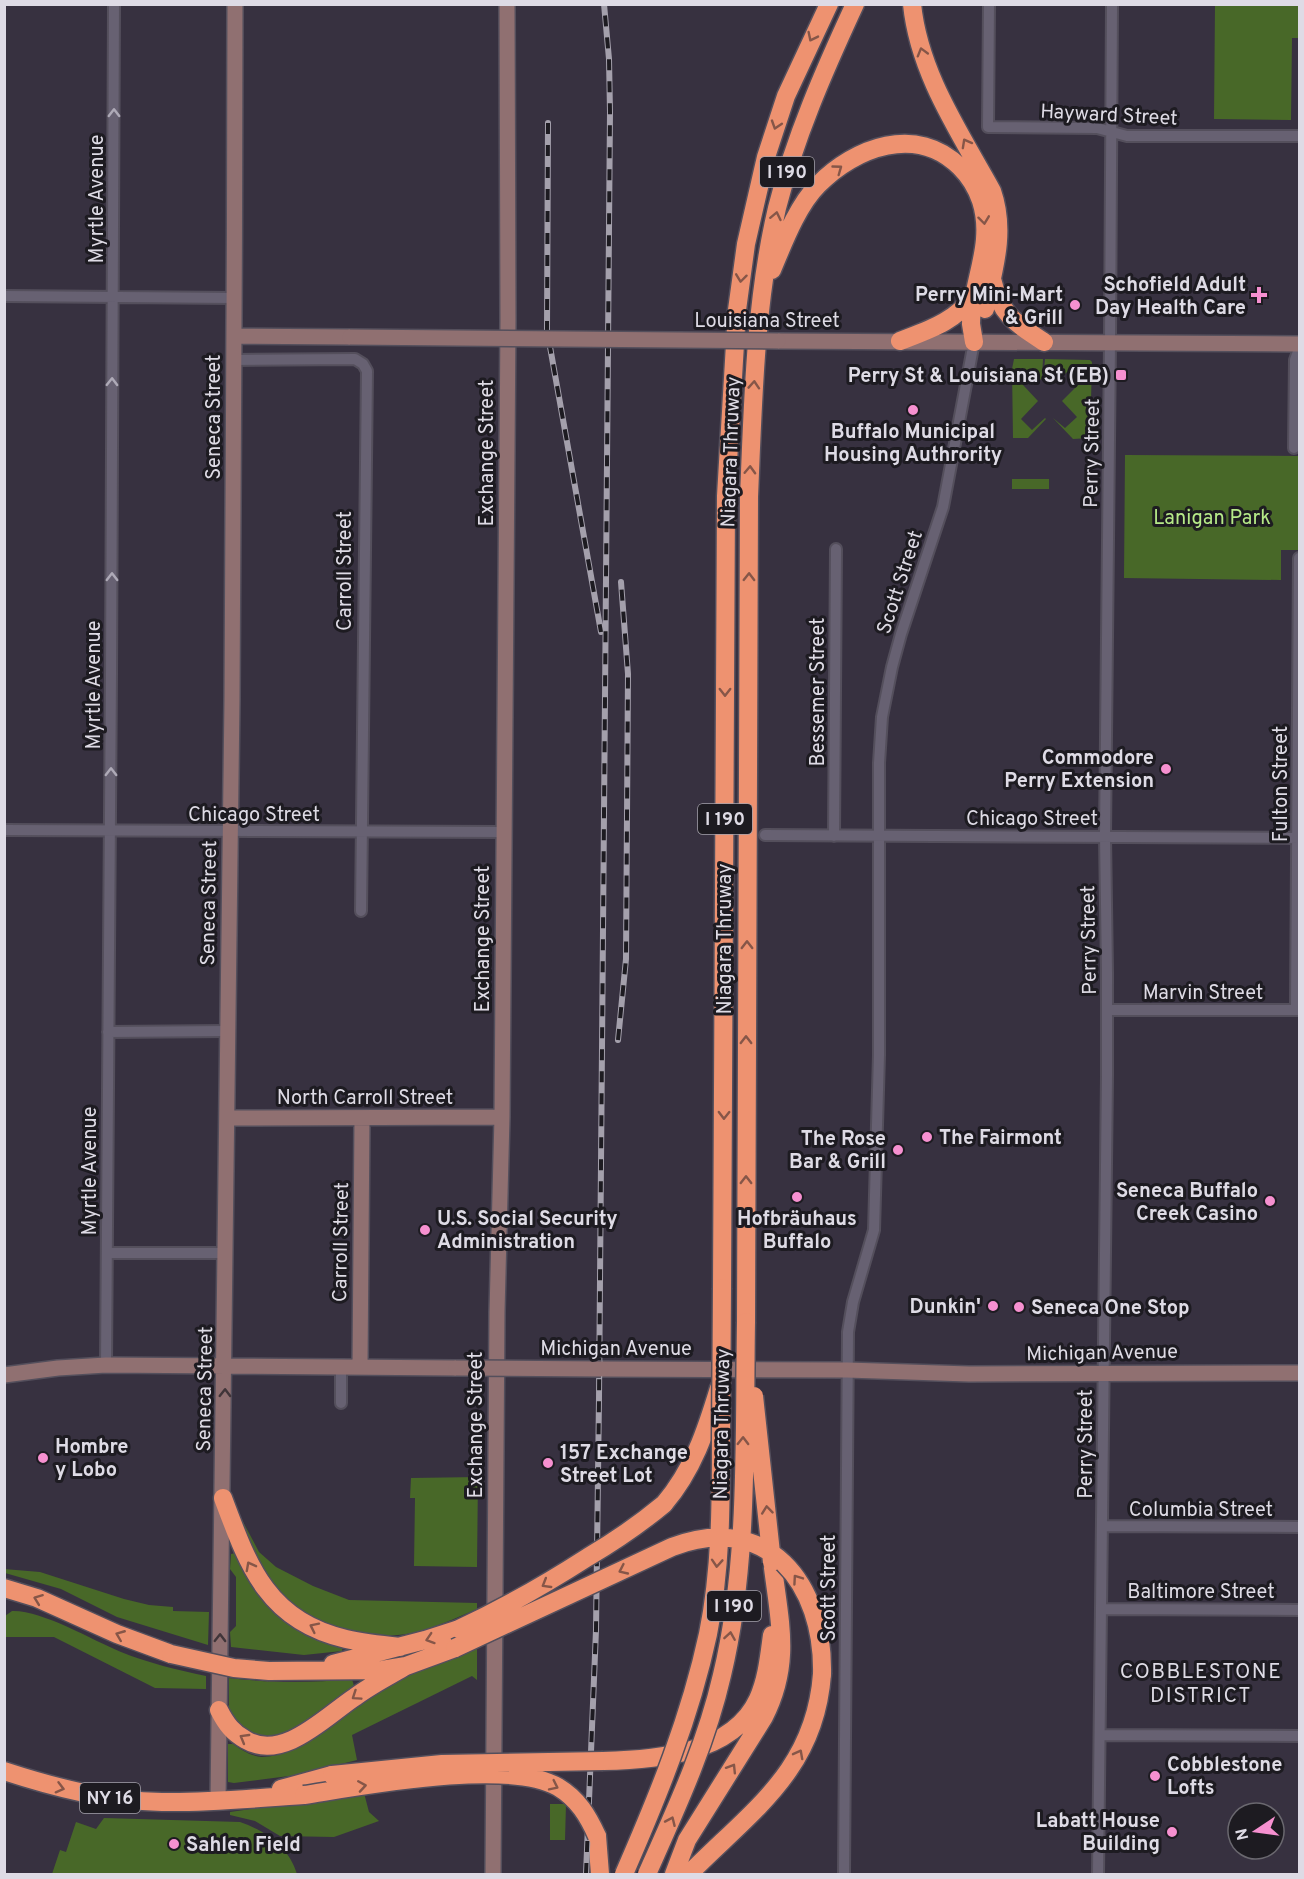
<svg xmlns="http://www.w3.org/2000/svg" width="1304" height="1879" viewBox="0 0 1304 1879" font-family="Overpass,sans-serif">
	<rect width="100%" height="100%" fill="#373140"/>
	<path fill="#486828" d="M 1215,5 L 1299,5 L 1299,38 L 1292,38 L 1291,120 L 1214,119 Z
		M 1014,359 L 1043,359 L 1042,378 L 1040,380 L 1034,374 L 1023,385 L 1038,401 L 1021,419 L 1032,430 L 1045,418 L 1046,419 L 1028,438 L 1013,438 L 1012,369 Z
		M 1045,359 L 1090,360 L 1092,362 L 1090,438 L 1073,439 L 1053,418 L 1065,428 L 1077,417 L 1062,401 L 1079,384 L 1067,372 L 1061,378 L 1054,371 L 1049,376 L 1044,371 Z
		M 1125,455 L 1299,456 L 1299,550 L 1281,550 L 1281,580 L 1124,578 Z
		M 1012,479 L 1049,479 L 1049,489 L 1012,489 Z
		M 478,1477 L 477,1567 L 414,1566 L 415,1498 L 410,1498 L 411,1478 Z
		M 237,1518 L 241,1518 L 259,1552 L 276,1567 L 313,1586 L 349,1600 L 477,1603 L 477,1609 C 456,1618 435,1628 412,1633 C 357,1644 298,1622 264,1577 C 254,1564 245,1535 237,1518 Z
		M 236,1553 C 241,1564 245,1577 252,1587 C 276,1621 306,1632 343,1645 L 342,1651 L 304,1655 L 231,1647 L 230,1632 L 236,1626 L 236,1577 L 230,1569 L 231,1554 Z
		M 4,1569 L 40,1572 L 124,1599 L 149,1605 L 173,1607 L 173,1611 L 209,1612 L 208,1645 L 117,1617 L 61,1589 L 5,1573 Z
		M 12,1611 C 42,1610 92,1640 121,1652 C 148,1663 178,1670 206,1676 L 206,1689 L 155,1688 L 54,1637 L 5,1637 L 5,1616 Z
		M 477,1647 L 477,1680 L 472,1676 L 352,1735 L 357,1760 L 297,1775 L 234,1783 L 228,1782 L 228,1744 L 233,1744 C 242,1750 250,1756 262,1757 C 308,1757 361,1695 403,1674 C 426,1663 453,1656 477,1647 Z
		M 229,1678 C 271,1683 311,1683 352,1679 L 354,1686 L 294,1731 L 266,1740 L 242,1728 L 229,1712 Z
		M 364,1793 L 369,1812 L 379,1821 L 334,1837 L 280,1836 L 255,1821 L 230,1815 L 230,1812 Z
		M 550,1804 L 566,1804 L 565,1840 L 550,1840 Z
		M 104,1818 L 240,1822 C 266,1831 289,1847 297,1874 L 52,1874 L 60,1850 L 66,1852 L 76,1822 L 96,1829 Z"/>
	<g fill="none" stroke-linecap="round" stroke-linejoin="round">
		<g stroke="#544f5c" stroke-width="14">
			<path id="street" d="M 989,4 L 988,127 L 1097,128 L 1127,136 L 1300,136
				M 4,296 L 234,298
				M 234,360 L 355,359 L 363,364 L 367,371 L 361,911
				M 1294,448 L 1295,360 L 1300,346
				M 4,830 L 504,832
				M 765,835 L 1300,838
				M 834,836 L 836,549
				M 1107,1010 L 1300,1010
				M 1296,1010 L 1299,558
				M 108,1032 L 227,1031
				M 107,1253 L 226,1253
				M 106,1365 L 111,675 L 114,4
				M 341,1403 L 341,1367
				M 1102,1526 L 1300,1527
				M 1101,1609 L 1300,1610
				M 1100,1735 L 1300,1736
				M 844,1874 L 848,1332 L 853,1302 L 874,1230 L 879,1055 L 879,763 L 882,717 L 892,667 L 901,634 L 943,507 L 974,342
				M 1098,1874 L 1107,1076 L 1107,972 L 1105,836 L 1110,342 L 1112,4"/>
		</g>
		<g stroke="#544f5c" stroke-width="18">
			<path id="secondary" d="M 234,336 L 350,337
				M 778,341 L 1300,344
				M 227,1118 L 502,1117
				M 360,1367 L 362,1119
				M 601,1369 L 847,1370 L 969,1374 L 1300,1373
				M 4,1375 L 58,1368 L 106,1365 L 456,1368
				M 218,1801 C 224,1434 229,1067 232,700 C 235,468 234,236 235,4
				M 493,1874 L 497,1312 L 502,1117 L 508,320 L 507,4"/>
		</g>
		<g stroke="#544f5c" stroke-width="21">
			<path id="highway" d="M 912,4 C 919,73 959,131 992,191 C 1006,231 994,269 985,309
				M 772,270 C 783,244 797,206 818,185 C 855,147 917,124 960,167 C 969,176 977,189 981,201 C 995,245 971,282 971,324 C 972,330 973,336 974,342
				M 992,279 C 1000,314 1015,323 1044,342
				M 900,341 C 931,329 954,322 975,295
				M 722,1288 L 726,496 L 737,310 L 746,244 L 766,157 L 786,96 L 829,4
				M 746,1322 L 749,497 C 753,401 755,302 777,208 C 795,137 824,71 855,4
				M 223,1498 C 248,1565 267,1621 346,1639 C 364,1643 382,1645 400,1647
				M 664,1504 C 693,1470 706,1431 719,1388
				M 4,1588 L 37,1598 L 117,1634 L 171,1654
				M 333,1664 L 425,1640 L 459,1629
				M 269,1671 L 382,1670 L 406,1666 L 455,1648
				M 219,1710 C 226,1724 233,1733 246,1740 C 283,1762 326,1716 355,1697 C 371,1685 389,1676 406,1666
				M 603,1761 C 655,1760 733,1754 758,1699 C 767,1679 769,1657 772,1635
				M 4,1771 C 56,1788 107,1801 162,1802 C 209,1803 256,1798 304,1795
				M 281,1789 L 332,1775
				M 597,1836 L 600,1874
				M 674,1874 L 687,1840 L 764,1717 C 791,1664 780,1624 773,1568
				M 689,1874 C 751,1811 815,1771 822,1674"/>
		</g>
		<use href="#street" stroke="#676172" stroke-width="10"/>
		<use href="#secondary" stroke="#907071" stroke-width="15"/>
		<use href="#highway" stroke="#ee9270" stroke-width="18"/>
		<g stroke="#a4a0ac" stroke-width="6">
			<path id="rail" d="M 548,123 L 547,330 L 601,632
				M 618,1040 L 626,959 L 628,674 L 621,582
				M 586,1874 L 596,1630 L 599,1398 L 610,112 L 609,59 L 604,4"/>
		</g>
		<use href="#rail" stroke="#1d1b21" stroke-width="4" stroke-dasharray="11" stroke-linecap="butt"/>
		<g stroke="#544f5c" stroke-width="18" stroke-linecap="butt">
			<path id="secondary-bridge" d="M 350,337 L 778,341
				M 456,1368 L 601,1369"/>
		</g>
		<g stroke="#544f5c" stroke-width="21" stroke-linecap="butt">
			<path id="highway-bridge" d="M 754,1396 L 772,1562
				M 459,1629 C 504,1608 546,1584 588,1557 C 615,1541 640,1524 664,1504
				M 455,1648 L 672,1547 C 768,1511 824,1584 822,1674
				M 171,1654 L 234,1668 L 269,1671
				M 332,1775 L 442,1764 L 603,1761
				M 304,1795 C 362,1786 508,1758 558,1787 C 578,1799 588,1816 597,1836
				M 624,1874 C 658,1796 690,1718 708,1634 C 721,1570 721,1503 721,1438 C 721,1388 722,1338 722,1288
				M 647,1874 C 676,1809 706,1745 722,1675 C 749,1563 744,1437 746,1322"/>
		</g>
		<use href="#secondary-bridge" stroke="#907071" stroke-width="15"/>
		<use href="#highway-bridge" stroke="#ee9270" stroke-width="18"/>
	</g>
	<defs><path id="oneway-chevron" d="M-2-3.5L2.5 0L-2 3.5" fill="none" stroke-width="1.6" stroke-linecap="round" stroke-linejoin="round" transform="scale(1.5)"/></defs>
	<g stroke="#865648">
		<use href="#oneway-chevron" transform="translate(812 37) rotate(116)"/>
		<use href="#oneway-chevron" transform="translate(922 52) rotate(-106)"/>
		<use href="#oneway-chevron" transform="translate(776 125) rotate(108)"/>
		<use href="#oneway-chevron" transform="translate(966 143) rotate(-119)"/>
		<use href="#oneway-chevron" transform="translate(838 169) rotate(-36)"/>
		<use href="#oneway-chevron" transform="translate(776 216) rotate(-78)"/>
		<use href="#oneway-chevron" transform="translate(984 220) rotate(83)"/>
		<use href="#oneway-chevron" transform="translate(741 278) rotate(97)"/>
		<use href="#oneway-chevron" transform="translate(754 385) rotate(-86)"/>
		<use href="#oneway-chevron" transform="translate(750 470) rotate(-88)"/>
		<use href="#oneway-chevron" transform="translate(749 577) rotate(-89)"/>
		<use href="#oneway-chevron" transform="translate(725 692) rotate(90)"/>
		<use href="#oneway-chevron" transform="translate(747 945) rotate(-90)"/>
		<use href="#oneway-chevron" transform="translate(746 1040) rotate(-90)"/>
		<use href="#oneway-chevron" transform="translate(724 1115) rotate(91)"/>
		<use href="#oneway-chevron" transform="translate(746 1180) rotate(-90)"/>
		<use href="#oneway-chevron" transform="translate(743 1441) rotate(-89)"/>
		<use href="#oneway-chevron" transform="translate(767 1510) rotate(-96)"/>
		<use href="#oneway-chevron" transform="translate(717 1563) rotate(94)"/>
		<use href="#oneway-chevron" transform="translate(250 1566) rotate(-118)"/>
		<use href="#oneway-chevron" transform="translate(623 1570) rotate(155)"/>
		<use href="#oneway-chevron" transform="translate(797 1579) rotate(-125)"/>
		<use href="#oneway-chevron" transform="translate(546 1584) rotate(149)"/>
		<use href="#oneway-chevron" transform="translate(38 1599) rotate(-159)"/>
		<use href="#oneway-chevron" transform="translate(314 1627) rotate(-154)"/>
		<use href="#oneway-chevron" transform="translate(120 1635) rotate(-158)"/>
		<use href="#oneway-chevron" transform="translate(730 1636) rotate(-81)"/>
		<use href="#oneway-chevron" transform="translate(430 1639) rotate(162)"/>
		<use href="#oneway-chevron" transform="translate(356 1696) rotate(146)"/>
		<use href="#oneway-chevron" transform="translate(244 1738) rotate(-150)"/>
		<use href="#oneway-chevron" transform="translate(799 1754) rotate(-62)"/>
		<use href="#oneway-chevron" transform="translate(732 1768) rotate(-58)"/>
		<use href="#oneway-chevron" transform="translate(362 1786) rotate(-9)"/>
		<use href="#oneway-chevron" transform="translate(554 1786) rotate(26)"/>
		<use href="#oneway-chevron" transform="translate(60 1788) rotate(15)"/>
		<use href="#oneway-chevron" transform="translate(671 1821) rotate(-66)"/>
	</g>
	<g stroke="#aeaab7">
		<use href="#oneway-chevron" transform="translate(114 113) rotate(-90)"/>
		<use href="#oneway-chevron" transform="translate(112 382) rotate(-89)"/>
		<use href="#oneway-chevron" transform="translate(112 577) rotate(-90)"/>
		<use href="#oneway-chevron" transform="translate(111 772) rotate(-90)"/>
	</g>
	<g stroke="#403539">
		<use href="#oneway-chevron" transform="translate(225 1393) rotate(-89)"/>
		<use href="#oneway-chevron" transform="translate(220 1638) rotate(-89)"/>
	</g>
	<g fill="#f690d0" stroke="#1d1b21" stroke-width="2">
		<path d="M1256 286h6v6h6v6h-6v6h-6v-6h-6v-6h6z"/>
		<circle cx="1075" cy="305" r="6"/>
		<rect x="1115" y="369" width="12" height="12" rx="3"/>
		<circle cx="913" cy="410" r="6"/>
		<circle cx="1166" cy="769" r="6"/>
		<circle cx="927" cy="1137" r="6"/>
		<circle cx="898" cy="1150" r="6"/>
		<circle cx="797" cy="1197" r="6"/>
		<circle cx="1270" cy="1201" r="6"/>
		<circle cx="425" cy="1230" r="6"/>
		<circle cx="993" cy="1306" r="6"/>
		<circle cx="1019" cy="1307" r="6"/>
		<circle cx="43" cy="1458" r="6"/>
		<circle cx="548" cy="1463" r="6"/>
		<circle cx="1155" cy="1776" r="6"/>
		<circle cx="1172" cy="1832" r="6"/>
		<circle cx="174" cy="1844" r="6"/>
	</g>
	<g text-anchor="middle" stroke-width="6" stroke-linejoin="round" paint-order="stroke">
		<g fill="#1d1b21" stroke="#a4a1aa" stroke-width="1.5">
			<rect x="760" y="157" width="54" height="30" rx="4.5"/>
			<rect x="698" y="804" width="54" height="30" rx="4.5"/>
			<rect x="707" y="1591" width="54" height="30" rx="4.5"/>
			<rect x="80" y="1783" width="60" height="30" rx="4.5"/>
		</g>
		<g font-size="18" font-weight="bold" fill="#dedbe5">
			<text x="787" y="178">I 190</text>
			<text x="725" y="825">I 190</text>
			<text x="734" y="1612">I 190</text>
			<text x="110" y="1804">NY 16</text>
		</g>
		<g font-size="20" fill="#dedbe5" stroke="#1d1b21">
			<text transform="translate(1109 114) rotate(3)" y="7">Hayward Street</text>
			<text transform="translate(96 199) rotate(-90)" y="7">Myrtle Avenue</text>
			<text x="767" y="327">Louisiana Street</text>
			<text transform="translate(213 417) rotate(-90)" y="7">Seneca Street</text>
			<text transform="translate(730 452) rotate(-88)" y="7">Niagara Thruway</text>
			<text transform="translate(486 453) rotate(-90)" y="7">Exchange Street</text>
			<text transform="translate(1091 453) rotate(-89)" y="7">Perry Street</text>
			<text transform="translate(344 571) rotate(-90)" y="7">Carroll Street</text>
			<text transform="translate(899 582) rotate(-72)" y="7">Scott Street</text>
			<text transform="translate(93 685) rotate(-90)" y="7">Myrtle Avenue</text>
			<text transform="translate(817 692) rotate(-90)" y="7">Bessemer Street</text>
			<text transform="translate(1280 784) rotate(-90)" y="7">Fulton Street</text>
			<text x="254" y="821">Chicago Street</text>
			<text x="1032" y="825">Chicago Street</text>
			<text transform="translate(208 903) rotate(-89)" y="7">Seneca Street</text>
			<text transform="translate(482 939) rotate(-90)" y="7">Exchange Street</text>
			<text transform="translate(724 939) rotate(-90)" y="7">Niagara Thruway</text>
			<text transform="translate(1088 940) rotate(-91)" y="7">Perry Street</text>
			<text x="1203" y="999">Marvin Street</text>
			<text x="365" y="1104">North Carroll Street</text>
			<text transform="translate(89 1171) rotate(-90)" y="7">Myrtle Avenue</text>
			<text transform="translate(340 1242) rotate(-89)" y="7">Carroll Street</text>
			<text x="616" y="1355">Michigan Avenue</text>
			<text transform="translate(1102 1352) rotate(-1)" y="7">Michigan Avenue</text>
			<text transform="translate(204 1389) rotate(-89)" y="7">Seneca Street</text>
			<text transform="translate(721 1424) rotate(-89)" y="7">Niagara Thruway</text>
			<text transform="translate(475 1425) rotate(-90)" y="7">Exchange Street</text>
			<text transform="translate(1085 1444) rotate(-90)" y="7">Perry Street</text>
			<text x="1201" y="1516">Columbia Street</text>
			<text transform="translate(828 1588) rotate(-90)" y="7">Scott Street</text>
			<text x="1201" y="1598">Baltimore Street</text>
		</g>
		<g font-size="20" font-weight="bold" fill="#dedbe5" stroke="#1d1b21" text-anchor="end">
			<text x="1246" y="291">Schofield Adult<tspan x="1246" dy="23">Day Health Care</tspan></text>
			<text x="1063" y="301">Perry Mini-Mart<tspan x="1063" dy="23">&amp; Grill</tspan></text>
			<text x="1109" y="382">Perry St &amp; Louisiana St (EB)</text>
			<text x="913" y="438" text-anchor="middle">Buffalo Municipal<tspan x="913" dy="23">Housing Authrority</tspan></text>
			<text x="1154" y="764">Commodore<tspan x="1154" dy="23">Perry Extension</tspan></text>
			<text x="939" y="1144" text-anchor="start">The Fairmont</text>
			<text x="886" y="1145">The Rose<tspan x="886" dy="23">Bar &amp; Grill</tspan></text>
			<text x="1258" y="1197">Seneca Buffalo<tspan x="1258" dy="23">Creek Casino</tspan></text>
			<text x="437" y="1225" text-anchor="start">U.S. Social Security<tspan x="437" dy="23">Administration</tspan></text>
			<text x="797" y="1225" text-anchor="middle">Hofbräuhaus<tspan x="797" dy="23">Buffalo</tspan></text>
			<text x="981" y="1313">Dunkin'</text>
			<text x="1031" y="1314" text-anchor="start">Seneca One Stop</text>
			<text x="55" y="1453" text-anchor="start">Hombre<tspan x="55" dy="23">y Lobo</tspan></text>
			<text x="560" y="1459" text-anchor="start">157 Exchange<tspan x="560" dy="23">Street Lot</tspan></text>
			<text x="1167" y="1771" text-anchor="start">Cobblestone<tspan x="1167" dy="23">Lofts</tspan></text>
			<text x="1160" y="1827">Labatt House<tspan x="1160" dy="23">Building</tspan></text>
			<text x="186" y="1851" text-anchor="start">Sahlen Field</text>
		</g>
		<g font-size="20" fill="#b6ea88" stroke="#1d1b21">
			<text x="1212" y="524">Lanigan Park</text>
		</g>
		<g font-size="21" letter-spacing="1.5" fill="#dedbe5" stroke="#1d1b21">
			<text x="1201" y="1678">COBBLESTONE<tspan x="1201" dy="24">DISTRICT</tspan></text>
		</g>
	</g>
	<rect width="1304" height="1879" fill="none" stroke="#dedbe5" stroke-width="12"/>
	<g transform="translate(1256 1831) rotate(257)"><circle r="28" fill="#1d1b21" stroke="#6a686f" stroke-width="1.5"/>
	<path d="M0-4.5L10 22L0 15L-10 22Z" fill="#f690d0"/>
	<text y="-9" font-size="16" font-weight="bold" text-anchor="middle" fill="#dedbe5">N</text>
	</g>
</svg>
